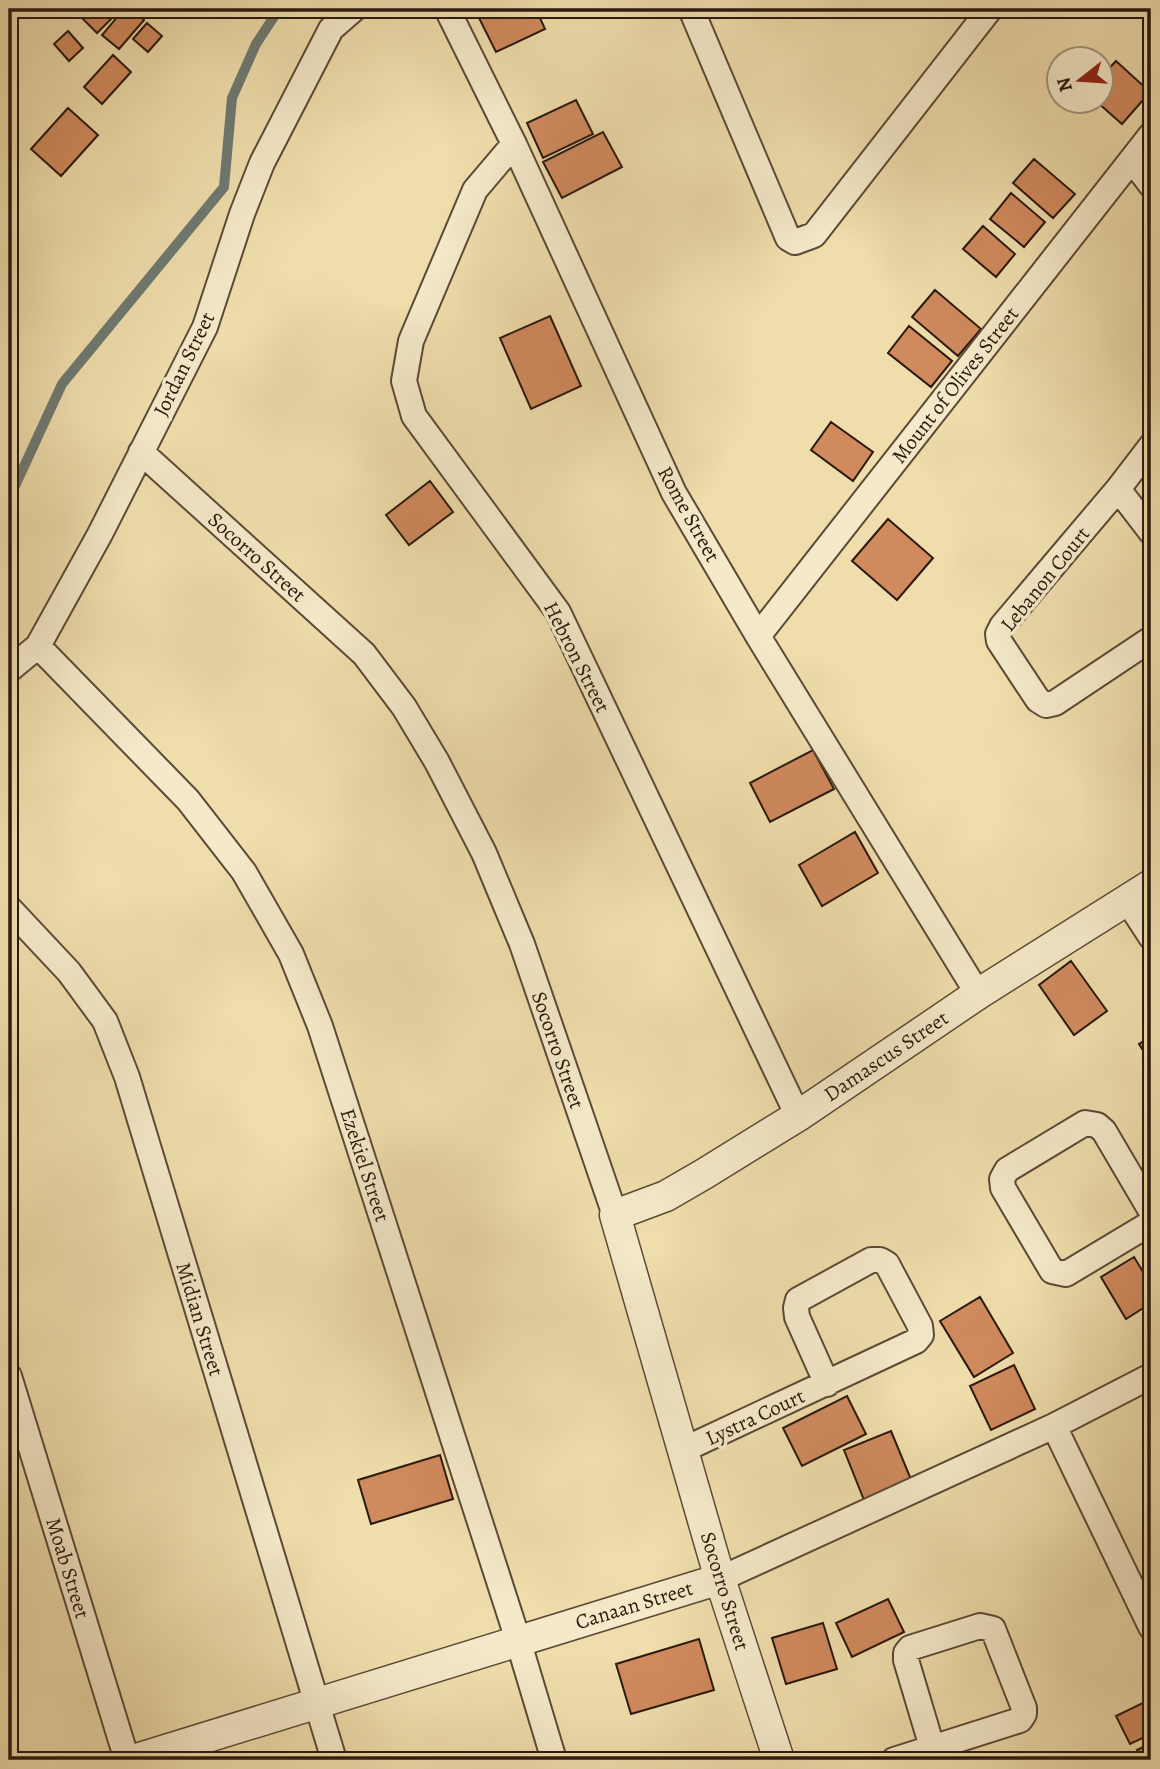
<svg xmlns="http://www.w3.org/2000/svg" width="1160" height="1769" viewBox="0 0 1160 1769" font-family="Alegreya,serif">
	<rect width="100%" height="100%" fill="#efddac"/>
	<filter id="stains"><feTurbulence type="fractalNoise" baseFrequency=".00286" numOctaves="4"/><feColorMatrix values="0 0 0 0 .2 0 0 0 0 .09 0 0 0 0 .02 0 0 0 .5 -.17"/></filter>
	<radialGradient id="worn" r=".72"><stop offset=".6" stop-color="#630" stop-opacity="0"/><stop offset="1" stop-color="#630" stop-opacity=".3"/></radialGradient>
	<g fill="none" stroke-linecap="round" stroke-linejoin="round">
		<path stroke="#6f7a72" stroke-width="10" d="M 9,499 L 62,384 L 224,187 L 232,98 L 256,44 L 279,9"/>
	</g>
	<path fill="#d08a5e" stroke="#2a190e" stroke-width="2" d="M 85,9 L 121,9 L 97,33 L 79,15 Z
		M 124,9 L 131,9 L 144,20 L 119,49 L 102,35 Z
		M 498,9 L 536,9 L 545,29 L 496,52 L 479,18 Z
		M 147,23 L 162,36 L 148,52 L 133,39 Z
		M 68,31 L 83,48 L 69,61 L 54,44 Z
		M 113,55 L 131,72 L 102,104 L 84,87 Z
		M 1116,61 L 1150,92 L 1122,124 L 1097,102 L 1100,102 L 1100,78 Z
		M 576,100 L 593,134 L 543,158 L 527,123 Z
		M 68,108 L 98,135 L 61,176 L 31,149 Z
		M 603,132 L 622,167 L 562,198 L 543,162 Z
		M 1034,159 L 1075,194 L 1053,218 L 1013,183 Z
		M 1011,193 L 1045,222 L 1024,247 L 990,219 Z
		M 983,226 L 1015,254 L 996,277 L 963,249 Z
		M 935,290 L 981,329 L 958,356 L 912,317 Z
		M 550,316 L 581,386 L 531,409 L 500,338 Z
		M 909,326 L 952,361 L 931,387 L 888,353 Z
		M 831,422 L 873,452 L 853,481 L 811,450 Z
		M 430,481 L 453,512 L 409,545 L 386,515 Z
		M 888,519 L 933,558 L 897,600 L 852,561 Z
		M 813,750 L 834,789 L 770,822 L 750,783 Z
		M 855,832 L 878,873 L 822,906 L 799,865 Z
		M 1071,961 L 1107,1011 L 1074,1035 L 1039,985 Z
		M 1151,1036 L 1151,1063 L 1139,1044 Z
		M 1134,1257 L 1151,1285 L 1151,1303 L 1126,1319 L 1101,1277 Z
		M 980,1297 L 1013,1353 L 974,1377 L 940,1321 Z
		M 1014,1365 L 1035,1409 L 991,1430 L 970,1386 Z
		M 847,1396 L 866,1434 L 802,1466 L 783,1428 Z
		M 891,1431 L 912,1482 L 864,1500 L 844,1450 Z
		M 440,1455 L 453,1499 L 371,1524 L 358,1480 Z
		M 888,1599 L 904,1632 L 852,1657 L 836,1623 Z
		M 823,1623 L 837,1669 L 786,1684 L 772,1638 Z
		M 699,1639 L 714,1690 L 631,1714 L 616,1664 Z
		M 1151,1699 L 1151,1734 L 1130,1744 L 1116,1716 Z
		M 1151,1743 L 1151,1760 L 1142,1760 L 1137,1750 Z"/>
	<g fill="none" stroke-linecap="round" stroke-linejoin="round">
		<g stroke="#5b4a36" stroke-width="28">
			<path id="minor" d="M 447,9 L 514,144 L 674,493 L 758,636 L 978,994
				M 691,9 L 788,238 L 795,242 L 814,235 L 990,9
				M 514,144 L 475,190 L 411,341 L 404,381 L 414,416 L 558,612 L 798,1116
				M 1132,160 L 1151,185
				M 1151,446 L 1118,489 L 1002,626 L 998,634 L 999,641 L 1038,700 L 1046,705 L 1055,703 L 1151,639
				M 141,452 L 364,654 L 404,707 L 437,762 L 484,853 L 522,944 L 615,1215
				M 1118,489 L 1151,532
				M 758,636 L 1151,135
				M 38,646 L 188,800 L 244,872 L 291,954 L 320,1026 L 518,1640 L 554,1760
				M 9,670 L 38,646 L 100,534 L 205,327 L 242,214 L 262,163 L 331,29 L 354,9
				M 1127,900 L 1151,937
				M 9,908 L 69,972 L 105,1021 L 127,1077 L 334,1760
				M 1151,1211 L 1104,1131 L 1097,1125 L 1085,1123 L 1007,1170 L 1002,1179 L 1003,1188 L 1052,1271 L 1066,1274 L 1151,1223
				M 9,1376 L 127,1760
				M 1054,1426 L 1151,1627
				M 683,1450 L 916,1341 L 921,1335 L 920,1326 L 887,1264 L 880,1260 L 871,1260 L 798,1300 L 796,1308 L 797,1317 L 827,1384
				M 720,1579 L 1054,1426 L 1151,1376
				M 894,1760 L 1020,1720 L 1024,1714 L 1024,1708 L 993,1629 L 980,1626 L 910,1648 L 906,1653 L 906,1660 L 932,1747"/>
		</g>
		<g stroke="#5b4a36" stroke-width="33">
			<path id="tertiary" d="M 133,1760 L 720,1579
				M 779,1760 L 720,1579 L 615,1215 L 666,1196 L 704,1174 L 798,1116 L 978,994 L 1151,885"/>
		</g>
		<use href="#minor" stroke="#f5e9c9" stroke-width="24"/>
		<use href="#tertiary" stroke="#f5e9c9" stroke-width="30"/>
	</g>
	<g text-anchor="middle" stroke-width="7" stroke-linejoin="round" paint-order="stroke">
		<g font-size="21" fill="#2a190e" stroke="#f5e9c9">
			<text transform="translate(184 364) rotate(-64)" y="7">Jordan Street</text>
			<text transform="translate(955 385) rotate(-52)" y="7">Mount of Olives Street</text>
			<text transform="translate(689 514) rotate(61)" y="7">Rome Street</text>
			<text transform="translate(257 557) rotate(42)" y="7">Socorro Street</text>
			<text transform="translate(1045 579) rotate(-51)" y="7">Lebanon Court</text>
			<text transform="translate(577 657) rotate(63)" y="7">Hebron Street</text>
			<text transform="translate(558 1050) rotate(71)" y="7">Socorro Street</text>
			<text transform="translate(886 1056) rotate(-34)" y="7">Damascus Street</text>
			<text transform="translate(365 1165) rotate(72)" y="7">Ezekiel Street</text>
			<text transform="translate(200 1319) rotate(73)" y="7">Midian Street</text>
			<text transform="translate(755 1417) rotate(-25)" y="7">Lystra Court</text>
			<text transform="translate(68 1568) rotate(73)" y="7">Moab Street</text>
			<text transform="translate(725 1591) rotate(73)" y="7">Socorro Street</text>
			<text transform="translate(634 1605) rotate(-17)" y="7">Canaan Street</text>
		</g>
	</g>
	<rect width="1160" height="1769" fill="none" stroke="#efddac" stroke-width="35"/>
	<rect x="10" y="10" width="1139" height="1748" fill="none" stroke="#2a190e" stroke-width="3.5"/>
	<rect x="18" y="18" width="1125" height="1734" fill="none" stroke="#2a190e" stroke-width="2"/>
	<g transform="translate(1080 80) rotate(253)"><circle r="33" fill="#f5e9c9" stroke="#a4967e" stroke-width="2"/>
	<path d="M0-5L12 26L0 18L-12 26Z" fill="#8f2418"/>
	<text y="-10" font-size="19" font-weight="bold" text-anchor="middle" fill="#2a190e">N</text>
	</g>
	<rect width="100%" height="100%" filter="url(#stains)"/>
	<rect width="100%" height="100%" fill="url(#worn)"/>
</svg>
